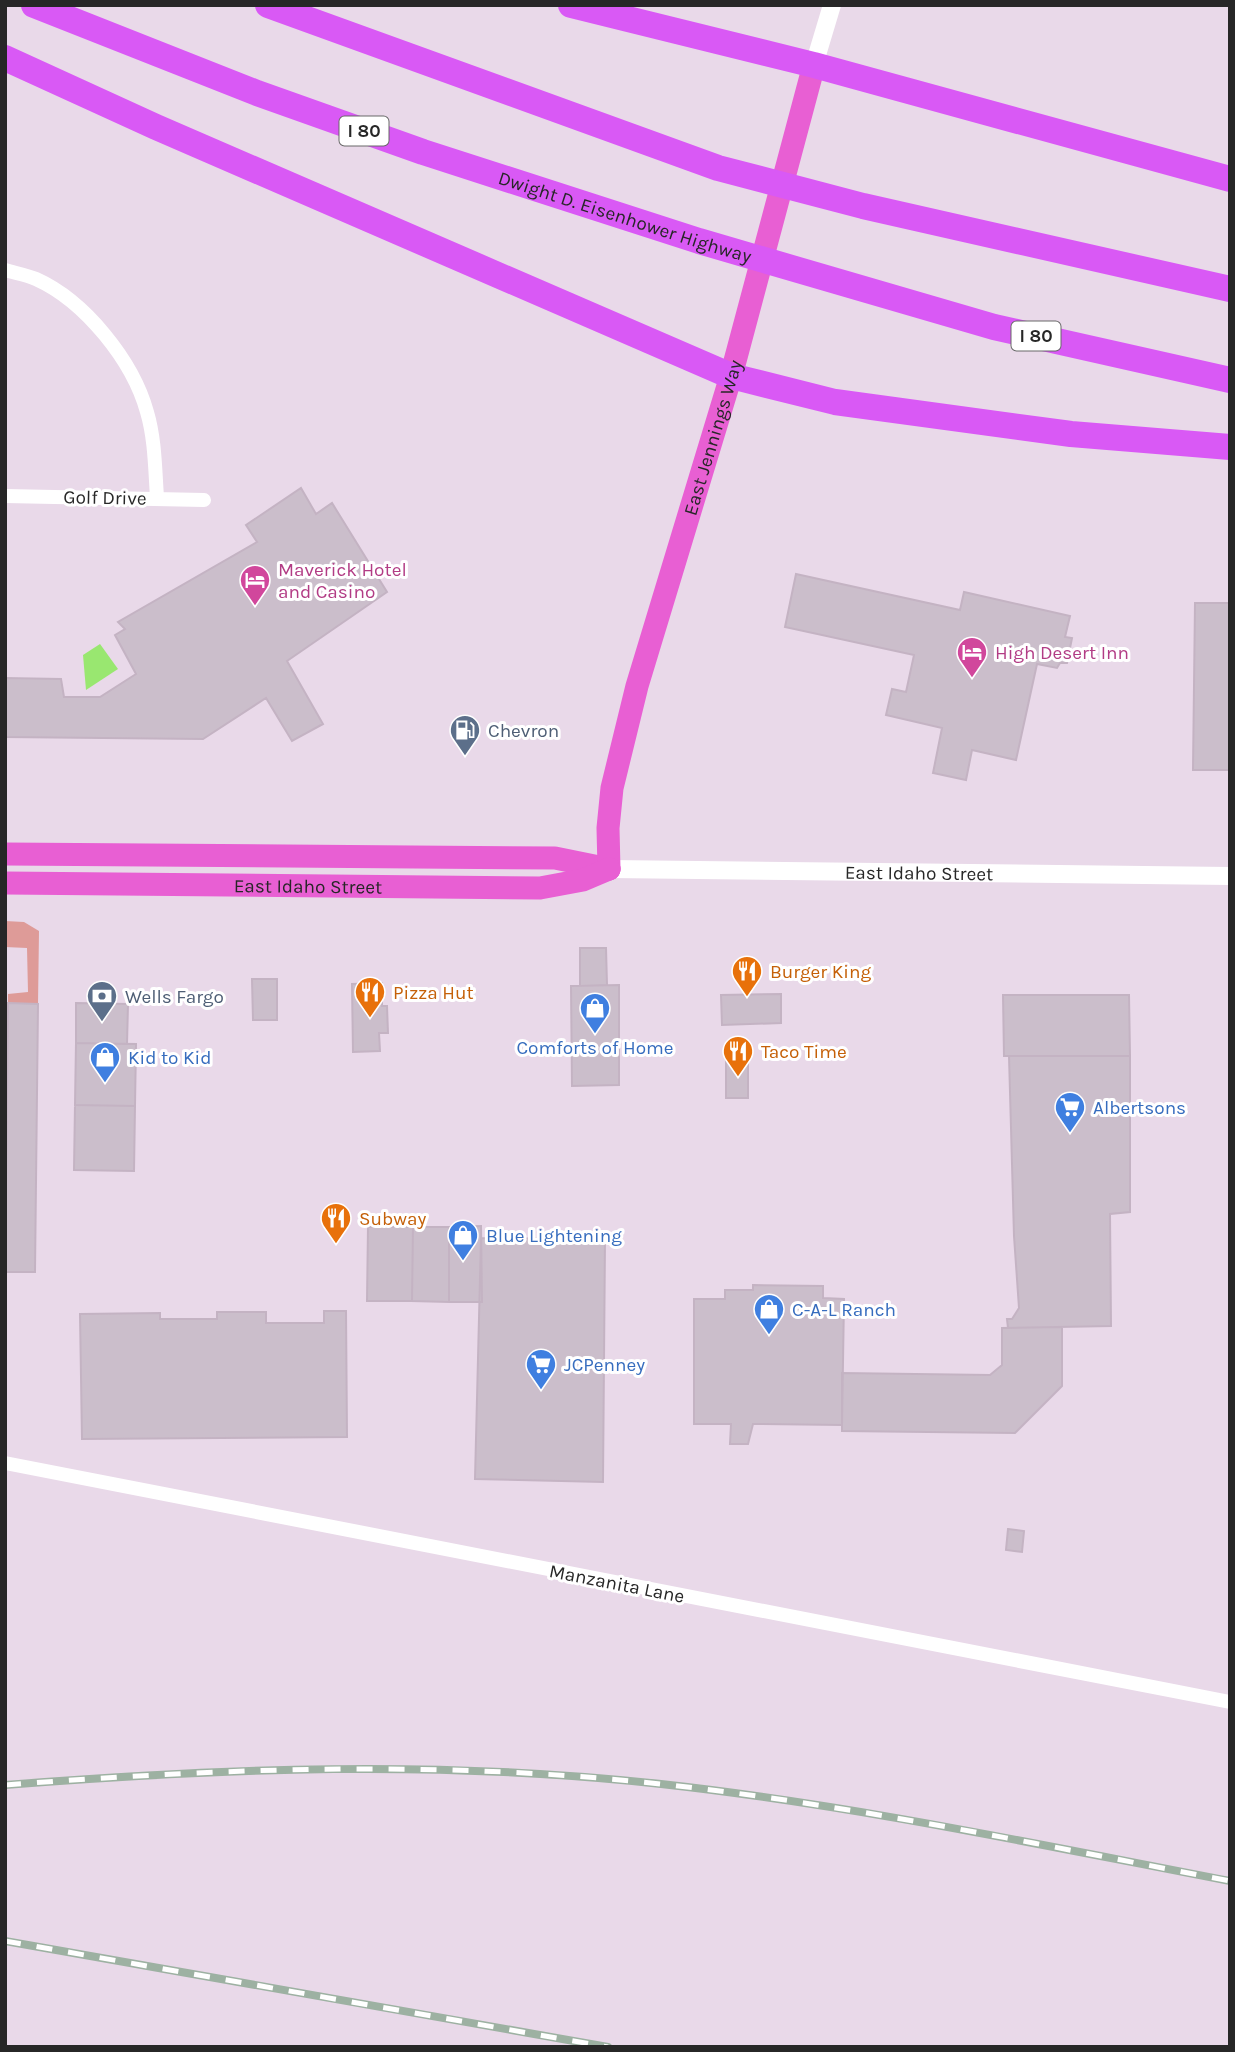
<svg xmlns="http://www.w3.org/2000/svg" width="1235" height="2052" viewBox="0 0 1235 2052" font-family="Karla,sans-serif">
	<rect width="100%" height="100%" fill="#e9d9e9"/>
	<path fill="#de9b98" d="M 5,921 L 24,922 L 39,931 L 38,1004 L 8,1003 L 8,994 L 28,992 L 27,948 L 5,947 Z"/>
	<path fill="#99e770" d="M 100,644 L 118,669 L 86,690 L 83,655 Z"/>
	<path fill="#cbbecb" stroke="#c4b3c3" stroke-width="2" d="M 301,488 L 316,514 L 332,503 L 387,592 L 287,661 L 323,724 L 292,741 L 266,698 L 203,739 L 5,737 L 5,678 L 61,679 L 64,697 L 100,697 L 136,674 L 115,635 L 125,629 L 118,622 L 257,542 L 246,525 Z
		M 796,574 L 960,610 L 964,592 L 1070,616 L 1065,637 L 1072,638 L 1067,663 L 1060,663 L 1057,668 L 1037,664 L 1016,760 L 972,750 L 966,780 L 933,773 L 942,728 L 886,715 L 892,689 L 906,692 L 914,655 L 785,627 Z
		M 1195,603 L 1230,603 L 1230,770 L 1193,770 Z
		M 580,948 L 606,948 L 607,985 L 580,986 Z
		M 252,979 L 277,979 L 277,1020 L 253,1020 Z
		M 382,983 L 382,1006 L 387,1006 L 388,1033 L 379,1033 L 380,1051 L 353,1052 L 352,984 Z
		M 619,985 L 619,1085 L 572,1086 L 571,986 Z
		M 781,994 L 781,1023 L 722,1025 L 721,995 Z
		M 1003,995 L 1129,995 L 1130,1056 L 1004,1056 Z
		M 8,1003 L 38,1004 L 35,1272 L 5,1272 Z
		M 76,1003 L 128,1004 L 127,1044 L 76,1043 Z
		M 76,1043 L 136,1044 L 135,1106 L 75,1105 Z
		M 1009,1056 L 1130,1056 L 1130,1212 L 1110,1214 L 1111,1326 L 1008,1328 L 1007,1319 L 1012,1319 L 1019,1308 L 1014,1236 Z
		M 726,1059 L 748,1059 L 748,1098 L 726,1098 Z
		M 75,1105 L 135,1106 L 134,1171 L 74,1170 Z
		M 481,1226 L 482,1302 L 449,1302 L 449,1227 Z
		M 368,1227 L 413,1227 L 412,1301 L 367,1301 Z
		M 413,1227 L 449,1227 L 449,1302 L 412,1301 Z
		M 481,1238 L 605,1239 L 603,1482 L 475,1479 Z
		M 753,1285 L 823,1286 L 823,1298 L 844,1299 L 842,1425 L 753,1424 L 748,1444 L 730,1444 L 731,1424 L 694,1424 L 694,1299 L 725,1299 L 725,1290 L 753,1290 Z
		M 324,1311 L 346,1311 L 347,1437 L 82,1439 L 80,1314 L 160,1313 L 160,1319 L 217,1319 L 217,1312 L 266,1312 L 266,1323 L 324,1323 Z
		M 1062,1327 L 1062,1386 L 1015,1433 L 842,1431 L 842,1373 L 990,1375 L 1002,1365 L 1002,1328 Z
		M 1008,1529 L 1024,1531 L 1022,1552 L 1006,1550 Z"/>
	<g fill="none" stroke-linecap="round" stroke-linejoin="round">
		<path stroke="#fff" stroke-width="14" d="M 5,270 C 15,273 27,275 36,279 C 85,301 133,361 147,412 C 155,439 155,469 157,497
			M 5,496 L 204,500
			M 5,1463 L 1230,1702"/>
		<g stroke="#fff" stroke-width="18">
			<path d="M 814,65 L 832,5"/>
			<path id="s1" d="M 609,869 L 1230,876"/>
		</g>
		<g stroke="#e85fd3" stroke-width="23">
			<path d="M 5,854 L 555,858 L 609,869"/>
			<path id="s2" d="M 609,869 L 608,828 L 612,788 L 637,686 L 731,376 L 814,65"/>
			<path id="s3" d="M 5,883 L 540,888 L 583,880 L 609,869"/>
		</g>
		<g stroke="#d959f5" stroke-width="26">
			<path id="s4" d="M 34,5 L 257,93 L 423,152 L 699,241 L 994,327 L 1230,380"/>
			<path d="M 268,5 L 718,168 L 863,206 L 1230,289"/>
			<path d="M 571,5 L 814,65 L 1230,179"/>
			<path d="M 5,58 L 156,127 L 731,376 L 835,402 L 1071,434 L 1230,447"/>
		</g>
		<g stroke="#9db1a2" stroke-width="8">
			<path id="rail" d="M 5,1785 C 225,1768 441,1760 661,1784 C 853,1805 1041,1845 1230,1881
				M 5,1941 L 608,2047"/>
		</g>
		<use href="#rail" stroke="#fff" stroke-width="5" stroke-dasharray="16" stroke-linecap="butt"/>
	</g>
	<defs>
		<g id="hotel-pin" transform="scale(1.575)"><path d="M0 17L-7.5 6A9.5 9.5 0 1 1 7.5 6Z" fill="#d1479c" stroke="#fff"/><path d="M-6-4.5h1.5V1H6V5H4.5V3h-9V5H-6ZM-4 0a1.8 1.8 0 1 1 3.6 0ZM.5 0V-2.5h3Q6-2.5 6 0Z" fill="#fff"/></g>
		<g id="fuel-pin" transform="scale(1.575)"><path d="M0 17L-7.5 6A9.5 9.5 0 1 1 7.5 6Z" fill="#5c6f8a" stroke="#fff"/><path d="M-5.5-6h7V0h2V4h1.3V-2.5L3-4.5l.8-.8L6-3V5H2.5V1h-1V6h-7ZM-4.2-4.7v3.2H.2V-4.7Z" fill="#fff"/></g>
		<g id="restaurant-pin" transform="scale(1.575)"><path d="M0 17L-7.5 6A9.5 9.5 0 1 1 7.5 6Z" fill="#e8710a" stroke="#fff"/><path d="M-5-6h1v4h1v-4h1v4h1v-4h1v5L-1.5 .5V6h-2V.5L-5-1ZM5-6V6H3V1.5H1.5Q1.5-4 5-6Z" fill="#fff"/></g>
		<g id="bank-pin" transform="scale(1.575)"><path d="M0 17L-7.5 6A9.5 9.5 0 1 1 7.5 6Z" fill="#5c6f8a" stroke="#fff"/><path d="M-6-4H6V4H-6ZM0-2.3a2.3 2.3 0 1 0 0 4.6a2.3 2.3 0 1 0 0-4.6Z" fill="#fff"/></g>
		<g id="shop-pin" transform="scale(1.575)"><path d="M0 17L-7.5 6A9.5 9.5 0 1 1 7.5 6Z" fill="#3f7fe0" stroke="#fff"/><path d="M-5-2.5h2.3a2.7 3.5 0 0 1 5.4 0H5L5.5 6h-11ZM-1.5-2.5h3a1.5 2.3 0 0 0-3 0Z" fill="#fff"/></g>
		<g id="supermarket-pin" transform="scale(1.575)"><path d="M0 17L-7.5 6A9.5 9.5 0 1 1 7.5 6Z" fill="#3f7fe0" stroke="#fff"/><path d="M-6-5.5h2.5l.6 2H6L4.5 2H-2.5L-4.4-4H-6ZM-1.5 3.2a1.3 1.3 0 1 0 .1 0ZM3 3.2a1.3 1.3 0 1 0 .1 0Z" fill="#fff"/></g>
	</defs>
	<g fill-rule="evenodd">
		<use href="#hotel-pin" x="255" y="580"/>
		<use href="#hotel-pin" x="972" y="652"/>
		<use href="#fuel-pin" x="465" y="730"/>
		<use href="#restaurant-pin" x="747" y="971"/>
		<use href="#restaurant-pin" x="370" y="992"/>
		<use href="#bank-pin" x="102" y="996"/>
		<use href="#shop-pin" x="595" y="1008"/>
		<use href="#restaurant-pin" x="738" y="1051"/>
		<use href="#shop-pin" x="105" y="1057"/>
		<use href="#supermarket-pin" x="1070" y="1107"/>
		<use href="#restaurant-pin" x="336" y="1218"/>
		<use href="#shop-pin" x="463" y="1235"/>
		<use href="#shop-pin" x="769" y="1309"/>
		<use href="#supermarket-pin" x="541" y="1364"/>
	</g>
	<g text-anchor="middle" stroke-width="6" stroke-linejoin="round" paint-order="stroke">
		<g fill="#fff" stroke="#686868" stroke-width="2">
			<rect x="339.5" y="116.5" width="49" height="29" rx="5"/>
			<rect x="1011.5" y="321.5" width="49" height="29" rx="5"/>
		</g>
		<g font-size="18" font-weight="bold" fill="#272727">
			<text x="364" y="137">I 80</text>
			<text x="1036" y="342">I 80</text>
		</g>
		<g font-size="19" fill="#272727" stroke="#fff">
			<text dy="7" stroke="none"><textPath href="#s4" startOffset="628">Dwight D. Eisenhower Highway</textPath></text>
			<text dy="7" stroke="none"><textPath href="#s2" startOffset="446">East Jennings Way</textPath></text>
			<text transform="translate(105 497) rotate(1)" y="7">Golf Drive</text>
			<text dy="7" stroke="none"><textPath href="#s1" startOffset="310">East Idaho Street</textPath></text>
			<text dy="7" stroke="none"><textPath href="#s3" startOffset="303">East Idaho Street</textPath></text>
			<text transform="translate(617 1583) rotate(11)" y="7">Manzanita Lane</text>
		</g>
		<g font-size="19" fill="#b23c85" stroke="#fff" text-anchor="start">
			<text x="278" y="576">Maverick Hotel<tspan x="278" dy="22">and Casino</tspan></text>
			<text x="995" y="659">High Desert Inn</text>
		</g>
		<g font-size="19" fill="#4e5e75" stroke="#fff" text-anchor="start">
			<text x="488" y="737">Chevron</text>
			<text x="125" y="1003">Wells Fargo</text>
		</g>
		<g font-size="19" fill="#c56008" stroke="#fff" text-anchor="start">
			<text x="770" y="978">Burger King</text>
			<text x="393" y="999">Pizza Hut</text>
			<text x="761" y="1058">Taco Time</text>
			<text x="359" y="1225">Subway</text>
		</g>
		<g font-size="19" fill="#366cbe" stroke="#fff" text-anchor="start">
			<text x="595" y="1054" text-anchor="middle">Comforts of Home</text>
			<text x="128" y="1064">Kid to Kid</text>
			<text x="1093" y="1114">Albertsons</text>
			<text x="486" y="1242">Blue Lightening</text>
			<text x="792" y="1316">C-A-L Ranch</text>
			<text x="564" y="1371">JCPenney</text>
		</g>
	</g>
	<rect width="1235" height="2052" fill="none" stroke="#272727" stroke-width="14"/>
</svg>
